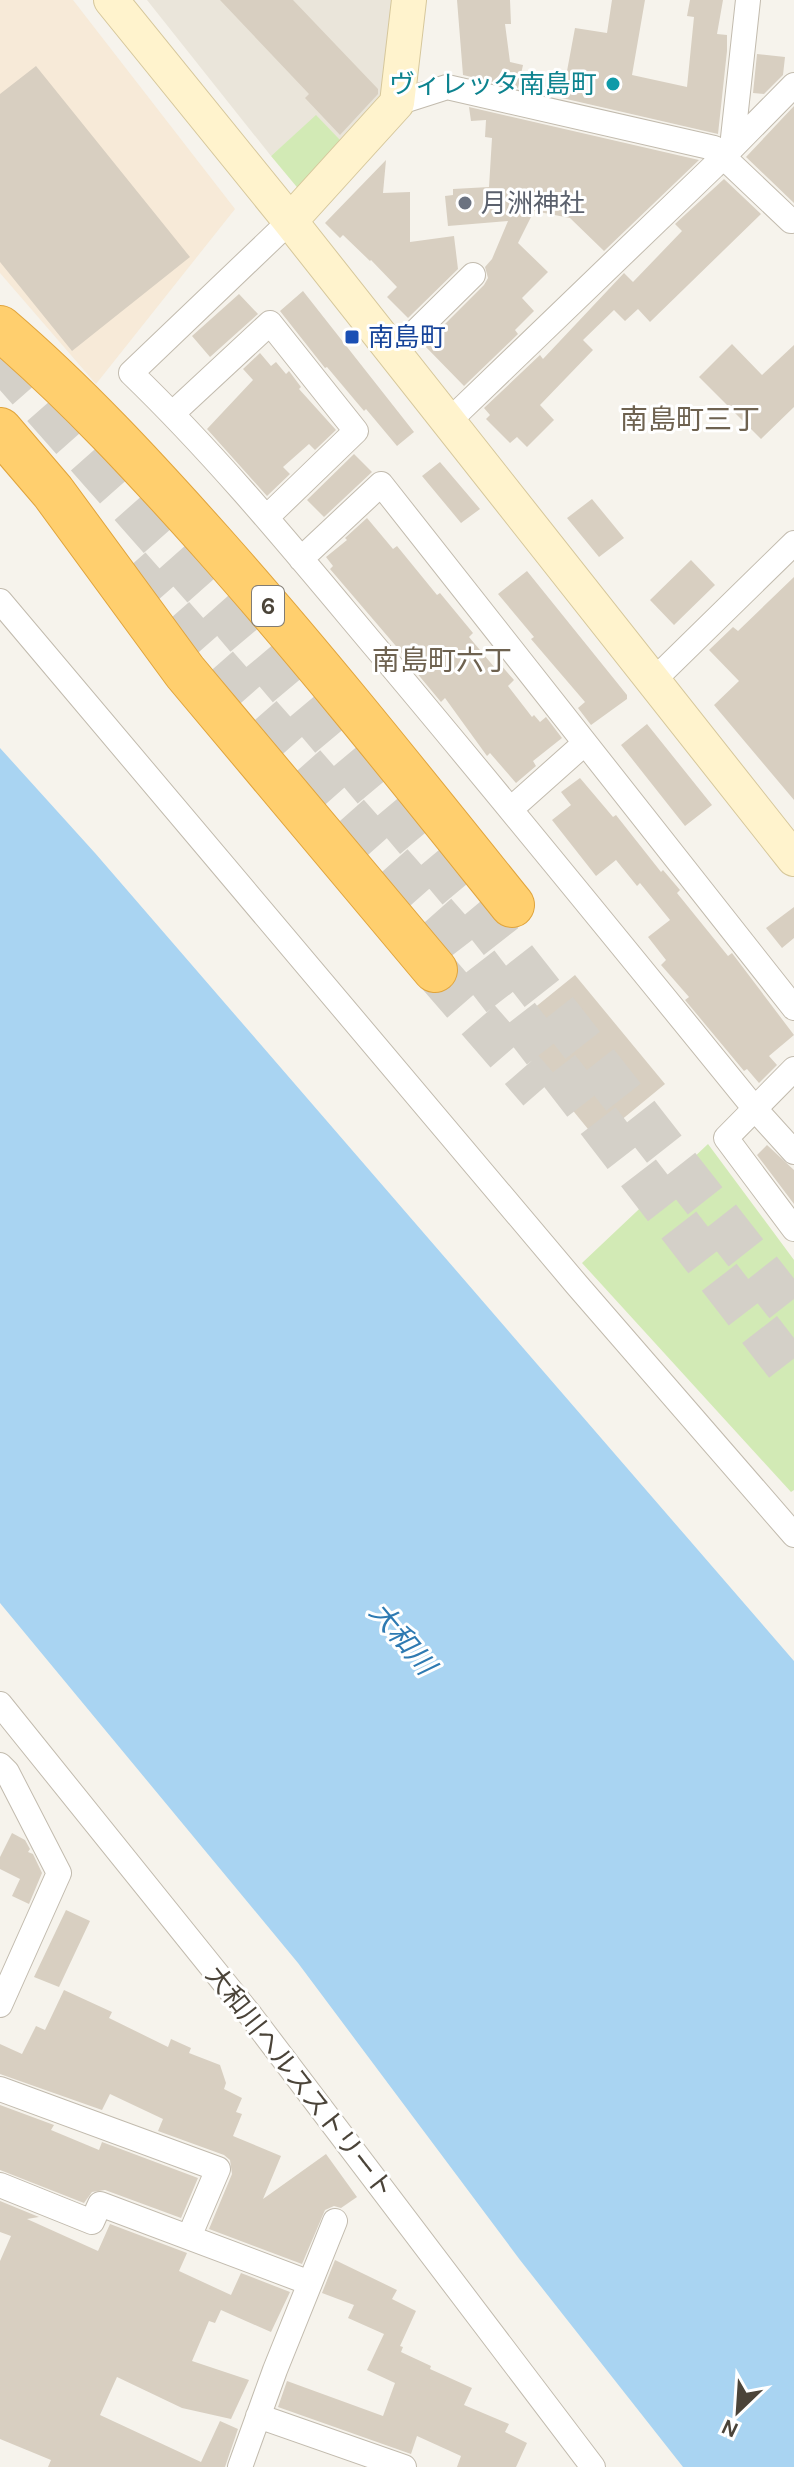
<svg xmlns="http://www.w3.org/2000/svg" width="794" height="2467" viewBox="0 0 794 2467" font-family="Karla,'Noto Sans JP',sans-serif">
	<rect width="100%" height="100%" fill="#f6f3ec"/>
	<path fill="#eae5da" d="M 147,0 L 393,0 L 383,101 L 345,145 L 316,116 L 271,156 Z"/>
	<path fill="#f7ead8" d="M 0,0 L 73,0 L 235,209 L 96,384 L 0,273 Z"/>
	<path fill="#d2eab5" d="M 316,115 L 345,145 L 301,192 L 271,156 Z
		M 708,1144 L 794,1260 L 794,1490 L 791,1492 L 582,1263 Z"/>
	<path fill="#a9d4f2" d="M 0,748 L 95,853 L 794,1661 L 794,2467 L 683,2467 L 520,2260 L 298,1963 L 0,1603 Z"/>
	<path fill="#d8cfc1" d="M 220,0 L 293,0 L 378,89 L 378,94 L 340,135 L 305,98 L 309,94 Z
		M 457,0 L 510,0 L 511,24 L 505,24 L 510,62 L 523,65 L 518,88 L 463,75 Z
		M 612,0 L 645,0 L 632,75 L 687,87 L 694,17 L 687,16 L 690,0 L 723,0 L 717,34 L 727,35 L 727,51 L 718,134 L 562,98 L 575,28 L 607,33 Z
		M 757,54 L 785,57 L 783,75 L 764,94 L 753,93 Z
		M 36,66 L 190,257 L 72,351 L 0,262 L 0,94 Z
		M 794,106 L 794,203 L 746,157 Z
		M 469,107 L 699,160 L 604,251 L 570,218 L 534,211 L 518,243 L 548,272 L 522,298 L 534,311 L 515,330 L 518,334 L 464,386 L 424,345 L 484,285 L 488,278 L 485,267 L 492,259 L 508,221 L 448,226 L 445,196 L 453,195 L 453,189 L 489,187 L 492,138 L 485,137 L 486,120 L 471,121 Z
		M 386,160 L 383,193 L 410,192 L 410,242 L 454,236 L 458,269 L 408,318 L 387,297 L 397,287 L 371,260 L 370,261 L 343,235 L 340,238 L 325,223 Z
		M 724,179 L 761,214 L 650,322 L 638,309 L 625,321 L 614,310 L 583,340 L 593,350 L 540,405 L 554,420 L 527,447 L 517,437 L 510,443 L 486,419 L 490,415 L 484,408 L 540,355 L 543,359 L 624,273 L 633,282 L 682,231 L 675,224 Z
		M 303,291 L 414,432 L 397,446 L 366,409 L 364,411 L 327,367 L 325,368 L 280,311 Z
		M 239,294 L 258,314 L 210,357 L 192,336 Z
		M 732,344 L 762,375 L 794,345 L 794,407 L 761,439 L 699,377 Z
		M 260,353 L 271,366 L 276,362 L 286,374 L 289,371 L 301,387 L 299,389 L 336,430 L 315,450 L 309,444 L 283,467 L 290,474 L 267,496 L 207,429 L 253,380 L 243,369 Z
		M 354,454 L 372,472 L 324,517 L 307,500 Z
		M 440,462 L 480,509 L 461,523 L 422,476 Z
		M 592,499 L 624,538 L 599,557 L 567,518 Z
		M 367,518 L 393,549 L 397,546 L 437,595 L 440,593 L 473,633 L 469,637 L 495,668 L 500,664 L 514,680 L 508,686 L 532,717 L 534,715 L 540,722 L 546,717 L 562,738 L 533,761 L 536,766 L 516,783 L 490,753 L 487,756 L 445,698 L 441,702 L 406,660 L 407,659 L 330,569 L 333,566 L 326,557 L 347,540 L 345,538 Z
		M 691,560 L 715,585 L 674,625 L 650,600 Z
		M 527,571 L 627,695 L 627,699 L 591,725 L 578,708 L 585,702 L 531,639 L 534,637 L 498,594 Z
		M 794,577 L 794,800 L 714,705 L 739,681 L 709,650 L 733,627 L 738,631 Z
		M 647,724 L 712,805 L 685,826 L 621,745 Z
		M 580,778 L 613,817 L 616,815 L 661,872 L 663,870 L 680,890 L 677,893 L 728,956 L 732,953 L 794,1035 L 769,1056 L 777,1065 L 759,1083 L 747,1069 L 744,1071 L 685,1000 L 689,997 L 661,965 L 666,960 L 648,937 L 670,920 L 640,883 L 637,886 L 616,860 L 596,876 L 552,820 L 571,805 L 561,792 Z
		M 794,907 L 794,938 L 782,948 L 766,928 Z
		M 575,975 L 665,1084 L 597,1140 L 507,1030 Z
		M 767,1145 L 794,1170 L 794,1204 L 757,1155 Z
		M 12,1833 L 25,1840 L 30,1849 L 28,1852 L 33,1854 L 42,1873 L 29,1904 L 12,1896 L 20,1879 L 0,1869 L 0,1857 Z
		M 66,1910 L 90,1921 L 59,1987 L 34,1977 Z
		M 64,1990 L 112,2012 L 109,2018 L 168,2047 L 171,2039 L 191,2048 L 189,2053 L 220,2065 L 226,2083 L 224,2089 L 242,2098 L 236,2112 L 242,2114 L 233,2136 L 281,2156 L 263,2199 L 326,2154 L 357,2197 L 341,2208 L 334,2206 L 325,2210 L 302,2264 L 209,2229 L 232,2174 L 230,2160 L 224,2155 L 158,2131 L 163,2119 L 110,2094 L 102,2110 L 0,2074 L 0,2044 L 22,2054 L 36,2026 L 45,2030 Z
		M 0,2105 L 54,2125 L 51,2130 L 99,2150 L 102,2142 L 198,2178 L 181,2218 L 105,2190 L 92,2192 L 84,2203 L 0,2170 Z
		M 0,2201 L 39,2217 L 27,2219 L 98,2251 L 110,2224 L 187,2253 L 179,2271 L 231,2295 L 241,2273 L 290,2292 L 271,2332 L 221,2310 L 215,2323 L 209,2321 L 192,2361 L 249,2380 L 231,2419 L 182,2408 L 117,2377 L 100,2415 L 201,2462 L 220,2421 L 238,2429 L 225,2467 L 48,2467 L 51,2460 L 0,2439 L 0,2261 L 11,2236 L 0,2232 Z
		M 335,2260 L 397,2290 L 392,2299 L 416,2311 L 400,2346 L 403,2347 L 401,2352 L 431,2366 L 430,2369 L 472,2388 L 464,2405 L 509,2424 L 505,2432 L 527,2443 L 516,2467 L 457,2467 L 461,2456 L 417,2436 L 411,2454 L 278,2407 L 287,2381 L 383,2416 L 395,2383 L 367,2370 L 384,2334 L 348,2318 L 354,2305 L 322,2293 Z"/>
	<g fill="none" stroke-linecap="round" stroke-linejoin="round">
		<path stroke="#d4d0c8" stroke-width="44" stroke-dasharray="44 22" stroke-linecap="butt" d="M 0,357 L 235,623 L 485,921 L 794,1314
			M 129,567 L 460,942 L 794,1374
			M 435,970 L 540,1091"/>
		<g stroke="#c2bbae" stroke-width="26">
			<path id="street" d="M 397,103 L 447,87 L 714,148 L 791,221
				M 732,147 L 748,0
				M 290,221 L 131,373 C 220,459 298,555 377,649 C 505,801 630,955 755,1109 L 794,1152
				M 394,353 L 473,275
				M 173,413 L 270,323 L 356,431 L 267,517
				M 447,423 L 713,167 L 794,85
				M 301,559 L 381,484 L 794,1008
				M 0,601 L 577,1285 L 794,1535
				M 653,681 L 794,543
				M 512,808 L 585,743
				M 794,1069 L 726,1138 L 794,1229
				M 0,1704 L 251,2016 L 593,2467
				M 0,1765 L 7,1772 L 59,1873 L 0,2005
				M 0,2089 L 218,2169 L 189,2237
				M 0,2185 L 92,2222 L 100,2204 L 310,2283
				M 258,2416 L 404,2467
				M 240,2467 L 275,2370 L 335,2221"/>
		</g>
		<g stroke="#d6c79b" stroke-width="36">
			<path id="secondary" d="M 111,0 L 290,221 L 794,859
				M 290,221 L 397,103 L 409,0"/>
		</g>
		<g stroke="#e0a43c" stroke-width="46">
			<path id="highway" d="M 0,328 C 77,394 146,469 213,544 C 317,661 414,783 512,905
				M 0,430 L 53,492 L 185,672 L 435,970"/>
		</g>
		<use href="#street" stroke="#fff" stroke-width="24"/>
		<use href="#secondary" stroke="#fff3cd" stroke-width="34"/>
		<use href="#highway" stroke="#ffcf6e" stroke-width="44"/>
	</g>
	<circle fill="#0f9aa8" stroke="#fff" stroke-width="3" cx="613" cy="84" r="8"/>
	<circle fill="#6b7280" stroke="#fff" stroke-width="3" cx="465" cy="203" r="8"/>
	<rect fill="#1a4fb4" stroke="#fff" stroke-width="3" x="344" y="329" width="16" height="16" rx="4"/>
	<g text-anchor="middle" stroke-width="6" stroke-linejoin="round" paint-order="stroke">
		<rect fill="#fff" stroke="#817c74" stroke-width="2" x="252" y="586" width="32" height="40" rx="6"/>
		<g font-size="24" font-weight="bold" fill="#4b4439">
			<text x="268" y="614">6</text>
		</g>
		<g font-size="26" fill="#0d838f" stroke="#fff" text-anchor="end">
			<text x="597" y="93">ヴィレッタ南島町</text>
		</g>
		<g font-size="26" fill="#5b616d" stroke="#fff" text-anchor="start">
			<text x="481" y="212">月洲神社</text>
		</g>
		<g font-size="26" fill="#164399" stroke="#fff" text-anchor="start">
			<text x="368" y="346">南島町</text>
		</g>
		<g font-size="26" fill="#4b4439" stroke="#fff">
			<text transform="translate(300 2082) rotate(52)" y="9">大和川ヘルスストリート</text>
		</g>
		<g font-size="28" fill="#6e6250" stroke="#fff">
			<text x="690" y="429">南島町三丁</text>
			<text x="442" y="670">南島町六丁</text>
		</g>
		<g font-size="28" font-style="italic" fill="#2e7ab2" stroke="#fff">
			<text transform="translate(403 1638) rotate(50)" y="10">大和川</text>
		</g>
	</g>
	<g transform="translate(738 2411) rotate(205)" stroke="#ffffff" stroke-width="6" paint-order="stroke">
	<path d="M0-6L14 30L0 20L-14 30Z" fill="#4b4439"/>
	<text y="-12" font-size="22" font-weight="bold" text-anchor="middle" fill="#4b4439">N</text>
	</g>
</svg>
